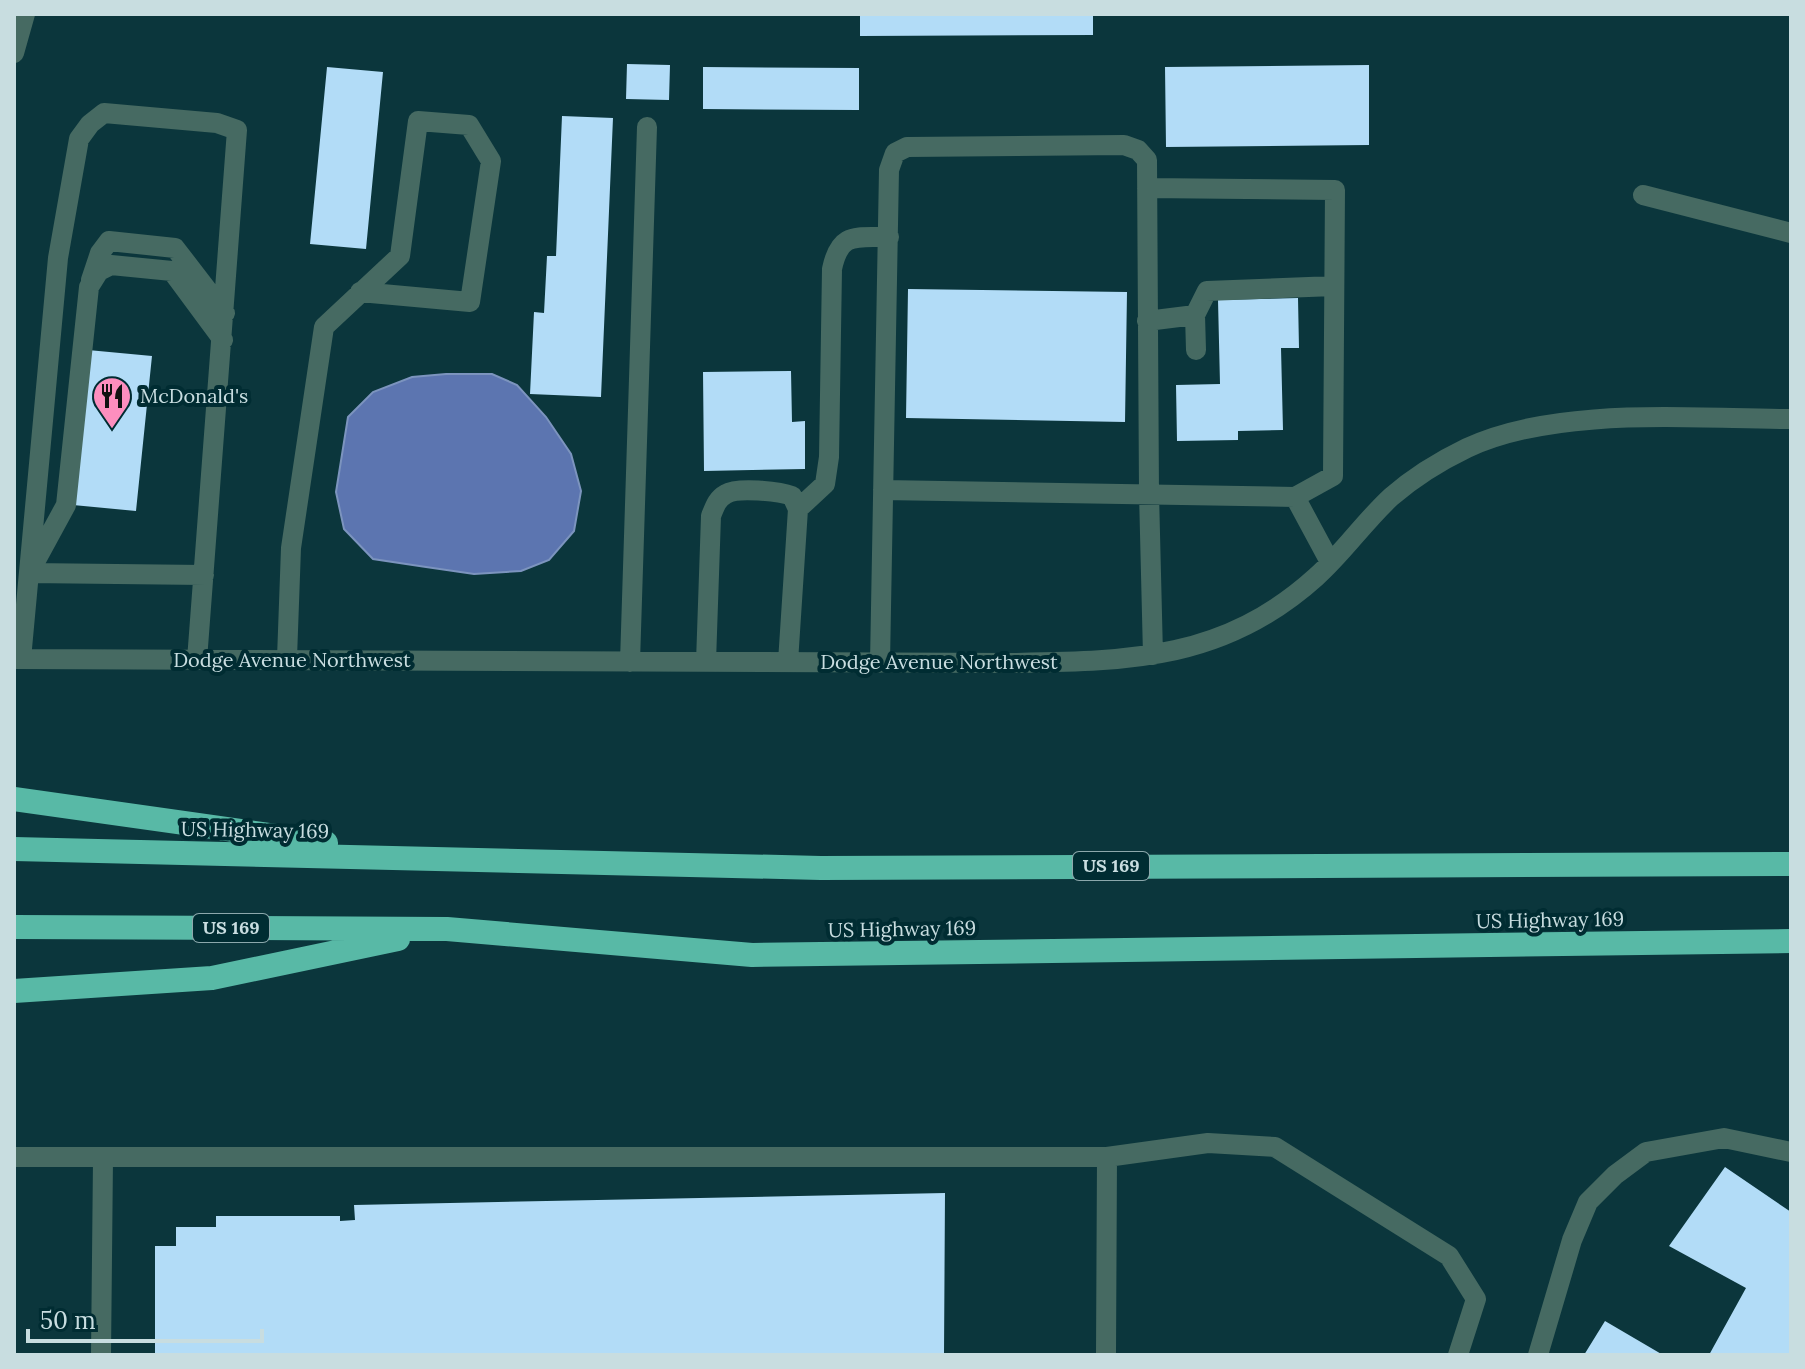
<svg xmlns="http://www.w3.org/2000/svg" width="1805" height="1369" viewBox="0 0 1805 1369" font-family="Lora,serif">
	<rect width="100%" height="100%" fill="#0b363c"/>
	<path fill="#5c75b0" stroke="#7c94be" stroke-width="2" d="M 446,374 L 492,374 L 517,385 L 546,417 L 571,454 L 581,491 L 574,531 L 549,560 L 521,571 L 474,574 L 426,567 L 373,559 L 344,529 L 336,492 L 348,417 L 373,392 L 412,377 Z"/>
	<path fill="#b2dcf7" d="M 860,14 L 1093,14 L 1093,35 L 860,36 Z
		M 627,64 L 670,65 L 669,100 L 626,99 Z
		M 1369,65 L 1369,145 L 1166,147 L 1165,67 Z
		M 327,67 L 383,72 L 366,249 L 310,244 Z
		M 703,67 L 859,68 L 859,110 L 703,109 Z
		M 562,116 L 613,118 L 601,397 L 530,394 L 534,312 L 544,313 L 547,256 L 556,256 Z
		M 908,289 L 1127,292 L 1125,422 L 906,418 Z
		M 1298,298 L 1299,348 L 1281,348 L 1283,430 L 1238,431 L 1238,440 L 1177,441 L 1176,385 L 1220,384 L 1218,300 Z
		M 88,350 L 152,356 L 136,511 L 73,505 Z
		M 791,371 L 792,422 L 805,421 L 805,469 L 704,471 L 703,372 Z
		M 1725,1167 L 1791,1212 L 1791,1355 L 1709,1355 L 1746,1288 L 1669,1246 Z
		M 945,1193 L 944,1355 L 155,1355 L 155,1246 L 176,1246 L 176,1227 L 216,1227 L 216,1216 L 340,1216 L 340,1221 L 355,1220 L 354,1205 Z
		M 1605,1321 L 1663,1355 L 1584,1355 Z"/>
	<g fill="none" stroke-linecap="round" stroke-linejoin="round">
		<path stroke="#466a62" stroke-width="20" d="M 14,53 L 25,14
			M 1147,188 L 1335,190 L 1333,476 L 1295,497
			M 1643,195 L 1791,233
			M 91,280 L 100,253 L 109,241 L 175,248 L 225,313
			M 1147,321 L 1195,315
			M 1196,350 L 1195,315 L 1207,291 L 1334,286
			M 883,490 L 1295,497 L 1330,562
			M 798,509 L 825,484 L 829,457 L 832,269 C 840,231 856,238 889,237
			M 204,575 L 29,573 L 66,505 L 89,287 L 99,271 L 111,265 L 172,271 L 223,340
			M 287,658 L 291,548 L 324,327 L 400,256 L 418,121 L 469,125 L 491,161 L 470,302 L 360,292
			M 14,659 L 1010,663 C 1128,661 1223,661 1316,577 C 1343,553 1364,522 1391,497 C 1414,477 1440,461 1467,448 C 1557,406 1692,419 1791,419
			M 21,659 L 58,258 L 79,139 L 90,124 L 104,113 L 217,123 L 237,130 L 197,660
			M 630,662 L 647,127
			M 706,662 L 711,516 C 715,506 717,499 726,494 C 737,487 779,491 792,496 L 798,509 L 788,662
			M 880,663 L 889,170 L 895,153 L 907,147 L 1124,145 L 1138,150 L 1147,160 L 1149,493 L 1153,655
			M 14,1157 L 1107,1157 L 1208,1143 L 1275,1147 L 1449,1256 L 1476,1299 L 1458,1355
			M 101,1355 L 103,1159
			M 1106,1355 L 1107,1157
			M 1538,1355 L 1572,1240 L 1588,1202 L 1615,1175 L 1646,1152 L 1724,1138 L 1791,1152"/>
		<path stroke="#58b9a6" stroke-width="24" d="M 14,799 L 326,843
			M 14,849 L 821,868 L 1791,864
			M 14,927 L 447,929 L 752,955 L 1791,941
			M 14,991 L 212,978 L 398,939"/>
	</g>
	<defs>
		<g id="restaurant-pin" transform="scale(2)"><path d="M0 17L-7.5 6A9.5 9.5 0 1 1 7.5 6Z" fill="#fd8ebe" stroke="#002c32"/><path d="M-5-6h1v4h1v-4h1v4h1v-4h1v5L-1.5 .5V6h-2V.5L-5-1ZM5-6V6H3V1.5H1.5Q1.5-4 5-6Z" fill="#111"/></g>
	</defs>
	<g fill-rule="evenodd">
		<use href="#restaurant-pin" x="112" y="396"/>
	</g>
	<g text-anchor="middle" stroke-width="8" stroke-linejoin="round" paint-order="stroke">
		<g fill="#002c32" stroke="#8ca8ac" stroke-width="2">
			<rect x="1073" y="852" width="76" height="28" rx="6"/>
			<rect x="193" y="914" width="76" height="28" rx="6"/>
		</g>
		<g font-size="18" font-weight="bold" fill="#c8dde0">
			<text x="1111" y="872">US 169</text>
			<text x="231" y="934">US 169</text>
		</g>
		<g font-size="20" fill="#c8dde0" stroke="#002c32" text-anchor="start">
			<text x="140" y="403">McDonald's</text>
		</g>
		<g font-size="20" fill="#c8dde0" stroke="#002c32">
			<text x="292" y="667">Dodge Avenue Northwest</text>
			<text x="939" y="669">Dodge Avenue Northwest</text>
			<text transform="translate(255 830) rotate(1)" y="7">US Highway 169</text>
			<text transform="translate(1550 920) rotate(-1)" y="7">US Highway 169</text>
			<text transform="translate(902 929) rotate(-1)" y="7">US Highway 169</text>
		</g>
	</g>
	<rect width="1805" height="1369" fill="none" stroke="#c8dde0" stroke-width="32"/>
	<path d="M28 1329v12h234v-12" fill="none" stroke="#c8dde0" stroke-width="4"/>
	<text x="40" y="1329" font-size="24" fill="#c8dde0" stroke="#002c32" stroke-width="6" paint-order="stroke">50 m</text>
</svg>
